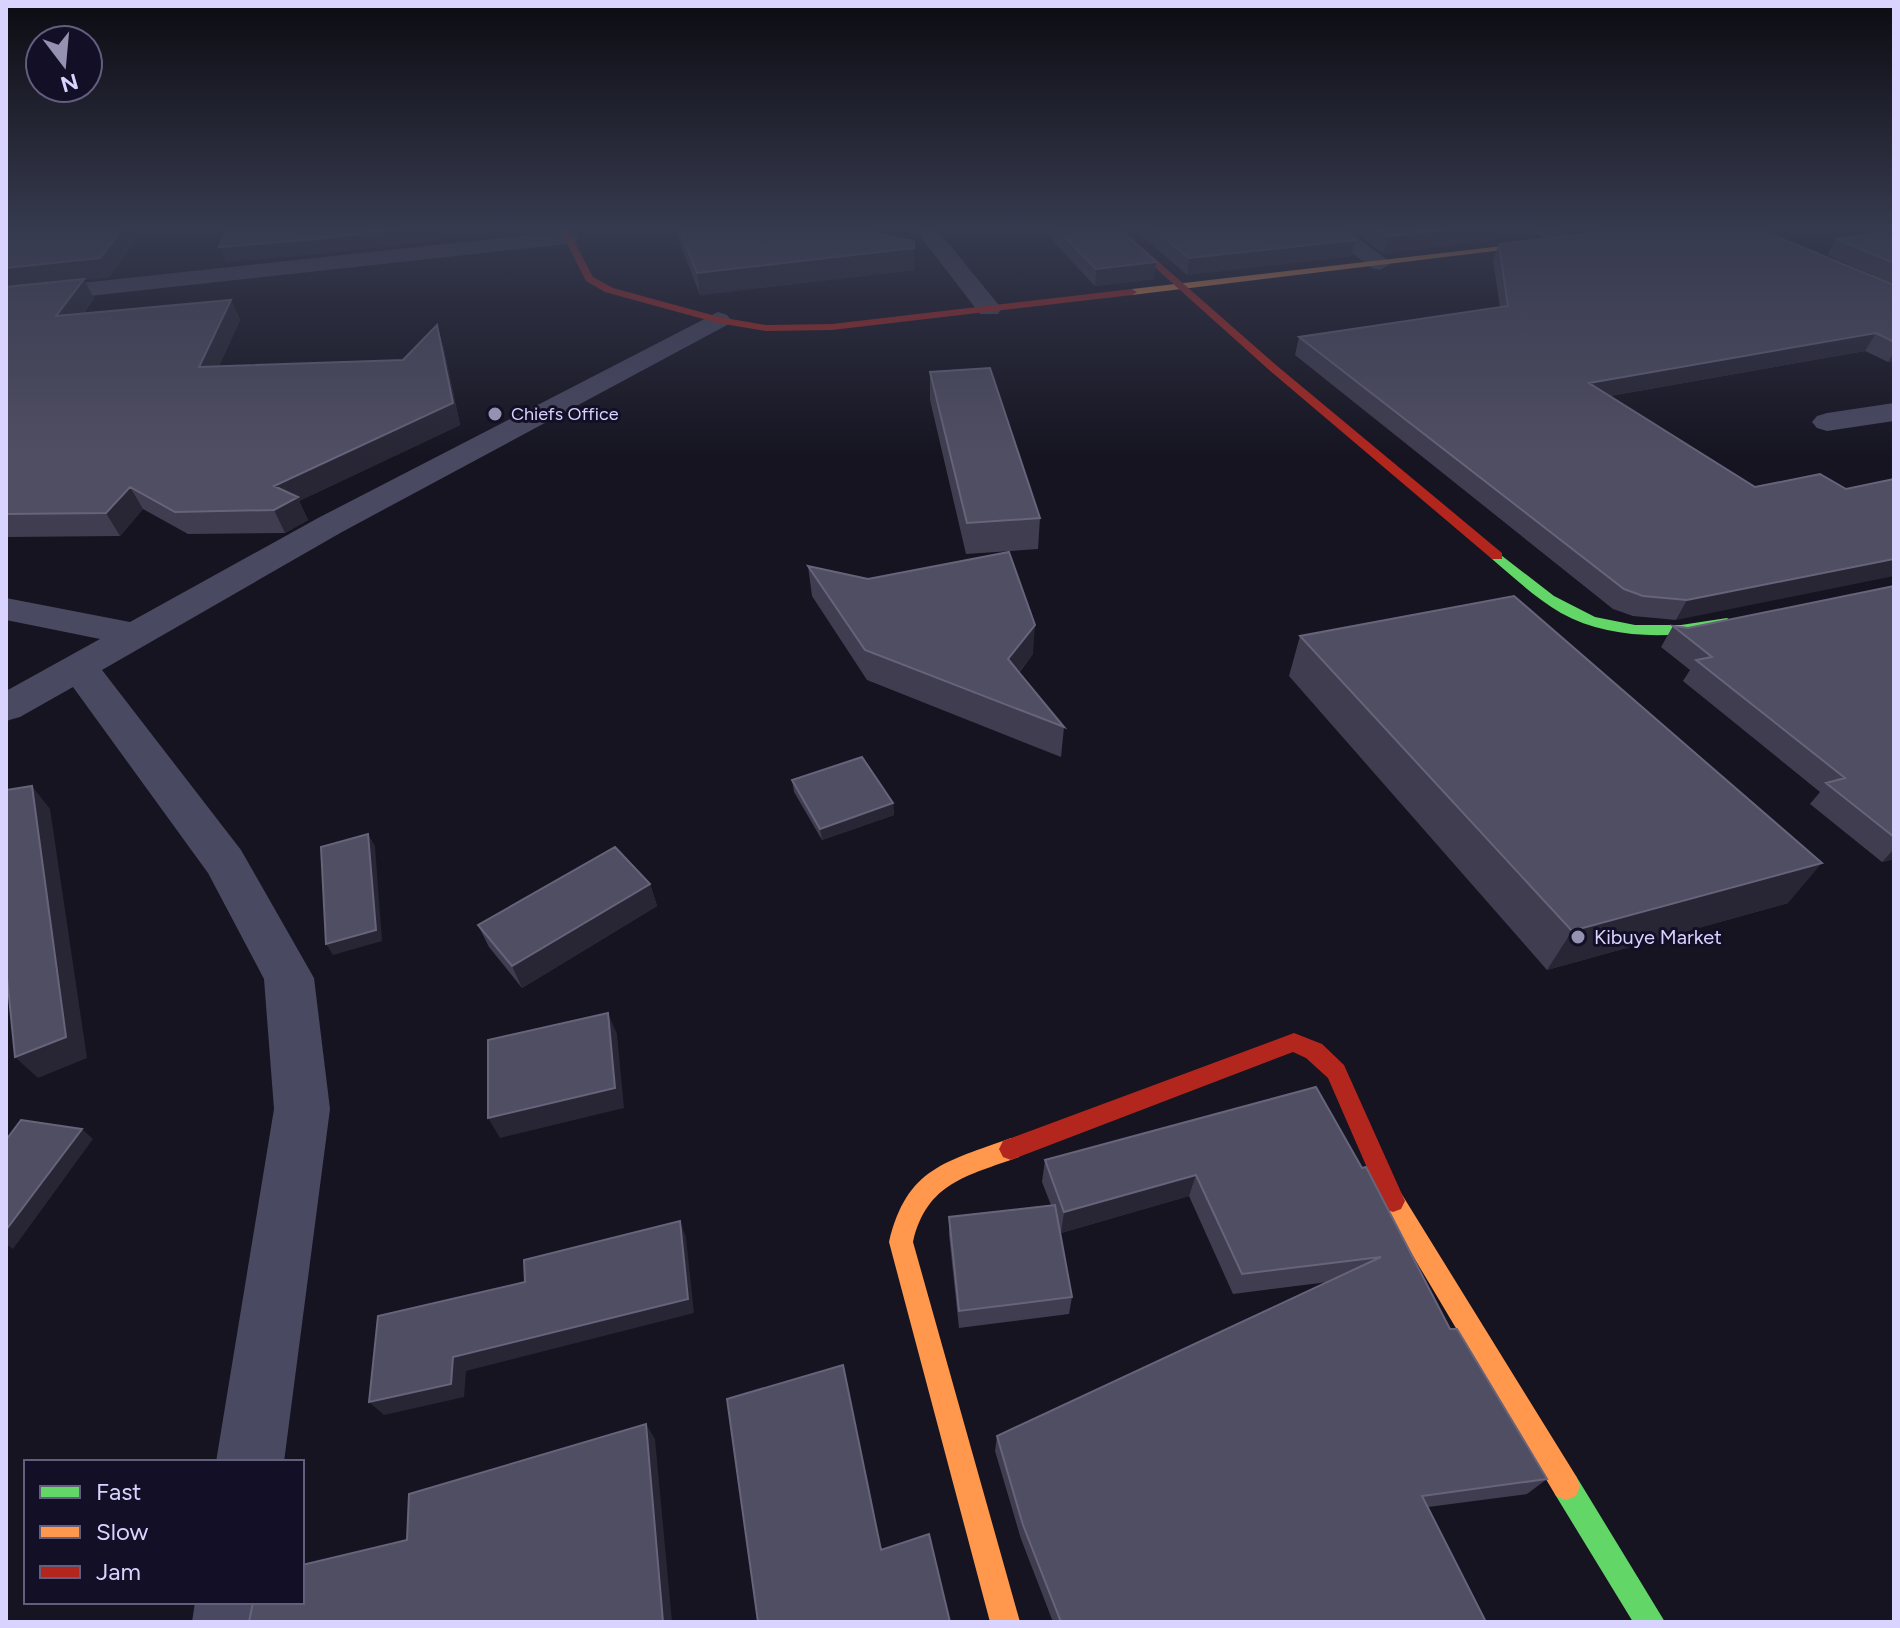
<svg xmlns="http://www.w3.org/2000/svg" width="1900" height="1628" viewBox="0 0 1900 1628" font-family="Figtree,sans-serif">
	<rect width="100%" height="100%" fill="#161421"/>
	<g fill="none" stroke-linecap="round" stroke-linejoin="round">
		<path fill="#4a4962" fill-rule="evenodd" d="M 914,228 L 936,228 L 998,304 L 1001,309 L 998,314 L 980,314 Z
			M 1319,228 L 1344,228 L 1392,263 L 1380,270 L 1372,268 Z
			M 1528,228 L 1556,228 L 1575,241 L 1572,246 L 1556,246 Z
			M 567,231 L 575,233 L 578,238 L 575,243 L 6,305 L 6,291 Z
			M 718,312 L 727,315 L 731,320 L 727,325 L 342,532 L 102,670 L 241,850 L 314,978 L 330,1109 L 284,1462 L 216,1462 L 274,1109 L 264,979 L 208,873 L 73,687 L 20,717 L 6,721 L 6,691 L 100,639 L 6,620 L 6,598 L 130,622 L 318,518 Z
			M 1894,403 L 1894,421 L 1827,431 L 1817,428 L 1812,422 L 1817,416 L 1827,413 Z
			M 195,1602 L 269,1602 L 266,1622 L 192,1622 Z"/>
		<path fill="#63d668" fill-rule="evenodd" d="M 1497,552 L 1554,596 L 1595,617 L 1635,625 L 1681,625 L 1727,618 L 1735,623 L 1732,626 C 1678,639 1611,641 1561,613 C 1536,598 1514,578 1492,559 L 1490,556 Z
			M 1566,1472 L 1576,1476 L 1665,1622 L 1633,1622 L 1556,1496 L 1552,1486 L 1556,1476 Z"/>
		<path fill="#ff974d" fill-rule="evenodd" d="M 1658,228 L 1684,228 L 1132,295 L 1127,292 L 1132,289 Z
			M 1011,1138 L 1019,1141 L 1023,1149 L 1019,1157 C 968,1176 927,1182 913,1242 L 1020,1622 L 990,1622 L 889,1242 C 907,1167 946,1162 1011,1138 Z
			M 1393,1190 L 1401,1193 L 1576,1476 L 1580,1486 L 1576,1496 L 1566,1500 L 1556,1496 L 1385,1209 L 1381,1201 L 1385,1193 Z"/>
		<path fill="#b3261e" fill-rule="evenodd" d="M 559,228 L 567,228 L 593,277 L 613,288 L 719,317 L 766,325 L 832,324 L 1132,289 L 1137,292 L 1132,295 L 832,330 L 766,331 L 718,323 L 605,292 L 586,281 Z
			M 1111,228 L 1120,228 L 1276,365 L 1502,553 L 1502,559 L 1492,559 L 1268,369 Z
			M 1294,1033 L 1322,1044 L 1344,1065 L 1405,1201 L 1401,1209 L 1393,1212 L 1385,1209 L 1328,1078 L 1306,1058 L 1293,1052 L 1011,1160 L 1003,1157 L 999,1149 L 1003,1141 Z"/>
	</g>
	<path fill="#403d50" d="M 6,228 L 110,277 L 84,280 L 94,298 L 84,313 L 231,300 L 240,320 L 219,366 L 403,360 L 443,345 L 460,425 L 299,501 L 308,520 L 285,533 L 188,534 L 143,509 L 120,536 L 6,537 Z
		M 674,228 L 853,228 L 914,270 L 700,295 Z
		M 1044,228 L 1118,228 L 1154,279 L 1095,286 L 1044,232 Z
		M 1133,228 L 1339,228 L 1355,240 L 1351,256 L 1187,275 Z
		M 1349,228 L 1536,228 L 1534,235 L 1383,253 Z
		M 1894,237 L 1894,284 L 1827,255 L 1836,239 Z
		M 1499,244 L 1894,285 L 1894,361 L 1888,362 L 1865,351 L 1610,396 L 1755,487 L 1676,620 L 1633,616 L 1613,609 L 1295,355 L 1299,337 L 1500,307 L 1493,260 Z
		M 930,372 L 1040,518 L 1038,549 L 966,554 L 930,400 Z
		M 808,566 L 868,579 L 1033,654 L 1019,673 L 1064,727 L 1061,757 L 867,680 L 812,596 Z
		M 1894,586 L 1894,859 L 1882,862 L 1810,804 L 1820,792 L 1683,681 L 1690,670 L 1661,647 L 1673,626 L 1688,628 Z
		M 1300,636 L 1788,903 L 1547,970 L 1289,676 Z
		M 792,780 L 893,803 L 894,815 L 822,840 L 794,792 Z
		M 650,884 L 657,906 L 522,988 L 489,947 L 478,925 Z
		M 1316,1087 L 1450,1329 L 1547,1479 L 1527,1494 L 1428,1507 L 1486,1622 L 1053,1622 L 1021,1539 L 995,1451 L 997,1436 L 1328,1282 L 1233,1294 L 1189,1196 L 1061,1233 L 1059,1228 L 1072,1297 L 1069,1314 L 959,1328 L 949,1235 L 949,1217 L 1051,1205 L 1042,1182 L 1045,1160 Z"/>
	<path fill="#282635" d="M 123,228 L 145,228 L 110,277 L 84,280 L 94,298 L 67,336 L 6,288 L 6,268 Z
		M 412,228 L 511,228 L 512,232 L 321,254 L 226,262 L 219,247 Z
		M 1464,228 L 1536,228 L 1534,235 L 1383,253 L 1387,236 Z
		M 1568,228 L 1598,228 L 1566,232 Z
		M 1355,240 L 1351,256 L 1187,275 L 1189,258 Z
		M 914,241 L 914,270 L 700,295 L 697,273 Z
		M 1156,262 L 1154,279 L 1095,286 L 1096,269 Z
		M 231,300 L 240,320 L 209,388 L 199,367 Z
		M 437,325 L 443,345 L 460,425 L 299,501 L 308,520 L 285,533 L 274,510 L 274,486 L 453,403 Z
		M 1876,333 L 1865,351 L 1581,401 L 1589,383 Z
		M 1894,352 L 1894,361 L 1888,362 Z
		M 130,487 L 143,509 L 120,536 L 106,513 Z
		M 1894,559 L 1894,576 L 1676,620 L 1687,600 Z
		M 1035,625 L 1033,654 L 1006,689 L 1008,659 Z
		M 32,786 L 50,809 L 87,1058 L 38,1078 L 15,1057 Z
		M 893,803 L 894,815 L 822,840 L 820,829 Z
		M 368,834 L 375,846 L 382,941 L 333,955 L 326,944 Z
		M 1894,849 L 1894,859 L 1882,862 Z
		M 1822,863 L 1788,903 L 1547,970 L 1572,931 Z
		M 650,884 L 657,906 L 522,988 L 512,966 Z
		M 608,1013 L 617,1034 L 624,1108 L 500,1138 L 488,1118 Z
		M 82,1129 L 93,1139 L 13,1249 L 6,1244 L 6,1230 Z
		M 1196,1175 L 1189,1196 L 1061,1233 L 1064,1212 Z
		M 680,1221 L 686,1237 L 694,1313 L 466,1371 L 464,1397 L 384,1415 L 369,1402 L 453,1357 Z
		M 646,1424 L 655,1439 L 672,1622 L 663,1622 Z"/>
	<path fill="#504e63" stroke="#66637b" stroke-width="2" d="M 6,228 L 123,228 L 100,258 L 6,268 Z
		M 227,228 L 412,228 L 315,239 L 219,247 Z
		M 679,228 L 853,228 L 914,241 L 914,248 L 697,273 Z
		M 1056,228 L 1118,228 L 1156,262 L 1096,269 Z
		M 1153,228 L 1339,228 L 1355,240 L 1189,258 Z
		M 1375,228 L 1464,228 L 1387,236 Z
		M 1637,228 L 1756,228 L 1894,285 L 1894,342 L 1876,333 L 1589,383 L 1755,487 L 1820,474 L 1846,489 L 1894,479 L 1894,559 L 1687,600 L 1643,596 L 1624,589 L 1299,337 L 1508,306 L 1499,244 Z
		M 1882,232 L 1894,237 L 1894,263 L 1836,239 Z
		M 84,279 L 56,316 L 231,300 L 199,367 L 403,360 L 437,325 L 453,403 L 274,486 L 298,497 L 274,510 L 175,512 L 130,487 L 106,513 L 6,514 L 6,287 Z
		M 990,368 L 1040,518 L 967,523 L 930,372 Z
		M 1009,552 L 1035,625 L 1008,659 L 1064,727 L 865,650 L 808,566 L 868,579 Z
		M 1894,586 L 1894,837 L 1826,783 L 1845,778 L 1696,660 L 1712,657 L 1673,626 L 1688,628 Z
		M 1514,596 L 1822,863 L 1572,931 L 1300,636 Z
		M 862,757 L 893,803 L 820,829 L 792,780 Z
		M 32,786 L 66,1037 L 15,1057 L 6,967 L 6,790 Z
		M 368,834 L 376,930 L 326,944 L 321,847 Z
		M 615,847 L 650,884 L 512,966 L 478,925 Z
		M 608,1013 L 615,1088 L 488,1118 L 488,1040 Z
		M 1316,1087 L 1362,1168 L 1366,1167 L 1450,1329 L 1457,1329 L 1547,1479 L 1422,1496 L 1486,1622 L 1061,1622 L 1023,1525 L 997,1436 L 1381,1257 L 1242,1274 L 1196,1175 L 1064,1212 L 1045,1160 Z
		M 21,1120 L 82,1129 L 6,1230 L 6,1140 Z
		M 1055,1205 L 1072,1297 L 959,1311 L 949,1217 Z
		M 680,1221 L 688,1299 L 453,1357 L 451,1384 L 369,1402 L 378,1316 L 525,1282 L 524,1260 Z
		M 843,1365 L 881,1550 L 929,1534 L 950,1622 L 758,1622 L 727,1399 Z
		M 646,1424 L 663,1622 L 249,1622 L 253,1602 L 302,1602 L 302,1565 L 407,1540 L 409,1494 Z"/>
	<linearGradient id="sky" x2="0" y2="1"><stop stop-color="#0c0b12"/><stop offset="0.5" stop-color="#363a4e"/><stop offset="1" stop-color="#363a4e" stop-opacity="0"/></linearGradient>
	<rect width="1900" height="456" fill="url(#sky)"/>
	<g fill="#9591b1" stroke="#130f26" stroke-width="3">
		<circle cx="495" cy="414" r="8"/>
		<circle cx="1578" cy="937" r="8"/>
	</g>
	<g text-anchor="middle" stroke-width="6" stroke-linejoin="round" paint-order="stroke">
		<g font-size="18" fill="#d9d4ff" stroke="#130f26" text-anchor="start">
			<text x="511" y="420">Chiefs Office</text>
		</g>
		<g font-size="20" fill="#d9d4ff" stroke="#130f26" text-anchor="start">
			<text x="1594" y="944">Kibuye Market</text>
		</g>
	</g>
	<rect width="1900" height="1628" fill="none" stroke="#d9d4ff" stroke-width="16"/>
	<rect x="24" y="1460" width="280" height="144" fill="#130f26" stroke="#625e7d" stroke-width="2"/>
	<rect x="40" y="1486" width="40" height="12" fill="#63d668" stroke="#625e7d" stroke-width="2"/>
	<text x="96" y="1500" font-size="24" fill="#d9d4ff">Fast</text>
	<rect x="40" y="1526" width="40" height="12" fill="#ff974d" stroke="#625e7d" stroke-width="2"/>
	<text x="96" y="1540" font-size="24" fill="#d9d4ff">Slow</text>
	<rect x="40" y="1566" width="40" height="12" fill="#b3261e" stroke="#625e7d" stroke-width="2"/>
	<text x="96" y="1580" font-size="24" fill="#d9d4ff">Jam</text>
	<g transform="translate(64 64) rotate(164)"><circle r="38" fill="#130f26" stroke="#625e7d" stroke-width="2"/>
	<path d="M0-6L14 30L0 20L-14 30Z" fill="#9591b1"/>
	<text y="-12" font-size="22" font-weight="bold" text-anchor="middle" fill="#d9d4ff">N</text>
	</g>
</svg>
